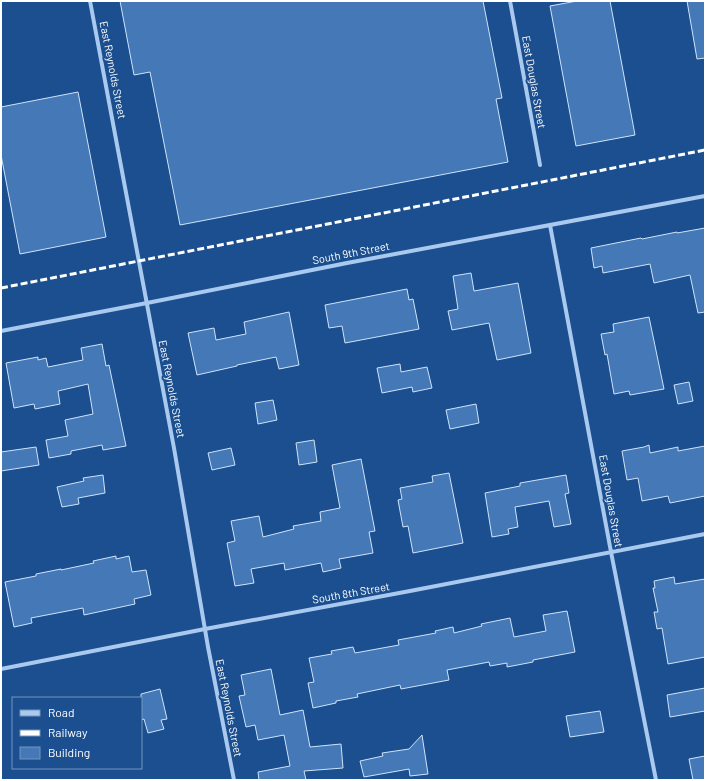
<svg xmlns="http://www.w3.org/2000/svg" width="706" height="781" viewBox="0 0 706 781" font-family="Barlow,sans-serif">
	<rect width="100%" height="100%" fill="#1b4f8f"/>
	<path fill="#4478b7" stroke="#cfe3fa" d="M 120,1 L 483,1 L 502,98 L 496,99 L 508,162 L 180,225 L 150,72 L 134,75 Z
		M 577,1 L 610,1 L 635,135 L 576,146 L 550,6 Z
		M 687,1 L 705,1 L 705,58 L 697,59 Z
		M 78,92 L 106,237 L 20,254 L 1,155 L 1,107 Z
		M 705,228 L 705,312 L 698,313 L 690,275 L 654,283 L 650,264 L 603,273 L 602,266 L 594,268 L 591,248 L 641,238 L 642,239 L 677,232 L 677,233 Z
		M 471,273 L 474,291 L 518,283 L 531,353 L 497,360 L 489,323 L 452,330 L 448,311 L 458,309 L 453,276 Z
		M 407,289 L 409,300 L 413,299 L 419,329 L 345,343 L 342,326 L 329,328 L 325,305 Z
		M 289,312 L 299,365 L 279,369 L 276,357 L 237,365 L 237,366 L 197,375 L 188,333 L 214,328 L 216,340 L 246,334 L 244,322 Z
		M 649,317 L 664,389 L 630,395 L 629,391 L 614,394 L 607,354 L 605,355 L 601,334 L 614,332 L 613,324 Z
		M 102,344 L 106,366 L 109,365 L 126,446 L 103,450 L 102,445 L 71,451 L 71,454 L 49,458 L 46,440 L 68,436 L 65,420 L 93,414 L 88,384 L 58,391 L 60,404 L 35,409 L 34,404 L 14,408 L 6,363 L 38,357 L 38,360 L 46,358 L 48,367 L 83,360 L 81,348 Z
		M 400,364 L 401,372 L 427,367 L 432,388 L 413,392 L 412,387 L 382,393 L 377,368 Z
		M 689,382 L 693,401 L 678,404 L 674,385 Z
		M 273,400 L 277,420 L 258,424 L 255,403 Z
		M 476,404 L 479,423 L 450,429 L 446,410 Z
		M 314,440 L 317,462 L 299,465 L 296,443 Z
		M 649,445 L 650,453 L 678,447 L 678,451 L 705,446 L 705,496 L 670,503 L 668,496 L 642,501 L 638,478 L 627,480 L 622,451 L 644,447 Z
		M 36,447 L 39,465 L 1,471 L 1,452 Z
		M 231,448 L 235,465 L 212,470 L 208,453 Z
		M 361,459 L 375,531 L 369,532 L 373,553 L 339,559 L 341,568 L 323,572 L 321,563 L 285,570 L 284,563 L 251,569 L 254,583 L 235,586 L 227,543 L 235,541 L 231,521 L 259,516 L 263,537 L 294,529 L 293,526 L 321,521 L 320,512 L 340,508 L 332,465 Z
		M 449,473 L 463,543 L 413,553 L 408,526 L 403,527 L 398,500 L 402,499 L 400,488 L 433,482 L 432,476 Z
		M 103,475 L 105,493 L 78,498 L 79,504 L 62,507 L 57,487 L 84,481 L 83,478 Z
		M 566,475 L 569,493 L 565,494 L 571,524 L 554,527 L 549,501 L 515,507 L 518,527 L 508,529 L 509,534 L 492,537 L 485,493 L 520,486 L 520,483 Z
		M 116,556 L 116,559 L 129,556 L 132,572 L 146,570 L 151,595 L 134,599 L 135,604 L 84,615 L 83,608 L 31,618 L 32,623 L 14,627 L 5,582 L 36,576 L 36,574 L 61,569 L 61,570 L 94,563 L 93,561 Z
		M 674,577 L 675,584 L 705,579 L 705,657 L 668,664 L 662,628 L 657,629 L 654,612 L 658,612 L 653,588 L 655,588 L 654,581 Z
		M 567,611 L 575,652 L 533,660 L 533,662 L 507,667 L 507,663 L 490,666 L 489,662 L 447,670 L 449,680 L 401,689 L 400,685 L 357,694 L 358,697 L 336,701 L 336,703 L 313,708 L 308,683 L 314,682 L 309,658 L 332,654 L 331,651 L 353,647 L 355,653 L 399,645 L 398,640 L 436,633 L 435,631 L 453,627 L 454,633 L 482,626 L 481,624 L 510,618 L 514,637 L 546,631 L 543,615 Z
		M 271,669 L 280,715 L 303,710 L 310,747 L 341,744 L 343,768 L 304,771 L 306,780 L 259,780 L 258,772 L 290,766 L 284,735 L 258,740 L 255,725 L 246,727 L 239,696 L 245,695 L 241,675 Z
		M 705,688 L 705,711 L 670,717 L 667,695 Z
		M 160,689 L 167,719 L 161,720 L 164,729 L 148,733 L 144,719 L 141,720 L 141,694 Z
		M 600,711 L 604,732 L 570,737 L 566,716 Z
		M 422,735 L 428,774 L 410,776 L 409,769 L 364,777 L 360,761 L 383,756 L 382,753 L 409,749 Z
		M 705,756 L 705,780 L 693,780 L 689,759 Z"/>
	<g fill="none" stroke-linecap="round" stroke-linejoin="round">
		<path stroke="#a9c9ee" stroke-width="4" d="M 90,1 L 174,448 L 208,647 L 234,780
			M 510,1 L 540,165
			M 550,225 L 611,552 L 656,780
			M 1,331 L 147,303 L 347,263 L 705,196
			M 1,669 L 205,629 L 410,591 L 705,534"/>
		<path stroke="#fff" stroke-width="3" stroke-dasharray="7 3" stroke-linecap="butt" d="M 1,288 L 705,150"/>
	</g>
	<g text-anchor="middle" stroke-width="4" stroke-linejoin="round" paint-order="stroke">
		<g font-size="11" fill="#fff" stroke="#1b4f8f">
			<text transform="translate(113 70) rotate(79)" y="4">East Reynolds Street</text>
			<text transform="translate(534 82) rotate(80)" y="4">East Douglas Street</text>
			<text transform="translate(351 253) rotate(-11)" y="4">South 9th Street</text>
			<text transform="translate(172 389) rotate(79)" y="4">East Reynolds Street</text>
			<text transform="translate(611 501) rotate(80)" y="4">East Douglas Street</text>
			<text transform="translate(351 593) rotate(-10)" y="4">South 8th Street</text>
			<text transform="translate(229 708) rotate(79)" y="4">East Reynolds Street</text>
		</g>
	</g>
	<rect width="706" height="781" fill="none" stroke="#ffffff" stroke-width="4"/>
	<rect x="12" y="697" width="130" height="72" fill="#1b4f8f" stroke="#7695bc"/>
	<rect x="20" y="710" width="20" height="6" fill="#a9c9ee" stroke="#7695bc"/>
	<text x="48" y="717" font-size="12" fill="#ffffff">Road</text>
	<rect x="20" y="730" width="20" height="6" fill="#ffffff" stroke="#7695bc"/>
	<text x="48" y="737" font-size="12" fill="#ffffff">Railway</text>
	<rect x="20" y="747" width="20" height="12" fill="#4478b7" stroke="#7695bc"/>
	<text x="48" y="757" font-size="12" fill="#ffffff">Building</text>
</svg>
